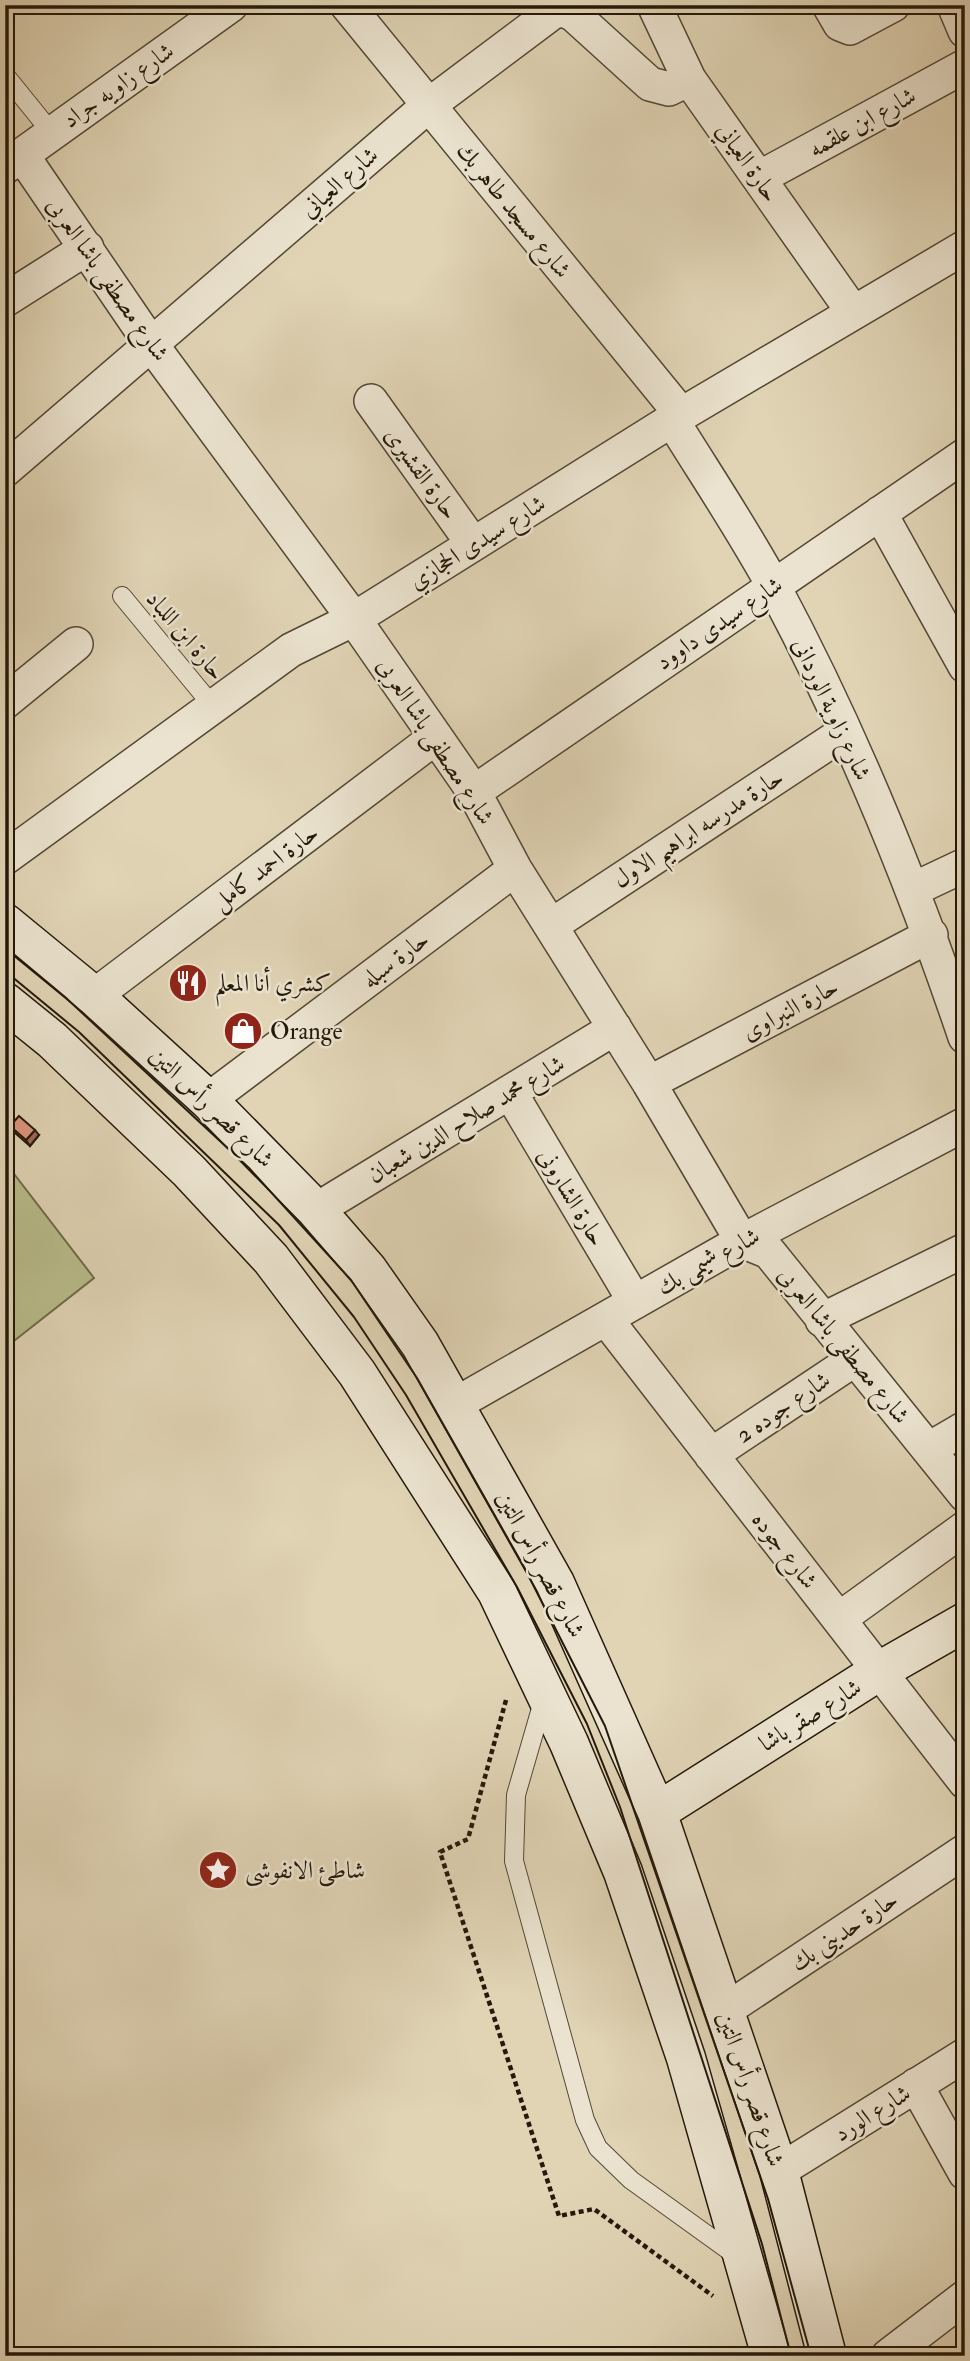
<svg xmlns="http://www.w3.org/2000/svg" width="970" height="2361" viewBox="0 0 970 2361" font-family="'IM FELL Double Pica',Amiri,serif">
	<rect width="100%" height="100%" fill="#e0d4b5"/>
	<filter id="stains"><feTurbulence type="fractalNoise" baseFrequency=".00286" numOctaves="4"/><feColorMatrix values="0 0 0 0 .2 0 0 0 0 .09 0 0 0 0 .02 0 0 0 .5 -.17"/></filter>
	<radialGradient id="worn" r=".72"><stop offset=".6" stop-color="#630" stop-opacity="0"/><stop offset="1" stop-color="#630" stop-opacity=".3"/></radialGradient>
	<path fill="#b8bb89" stroke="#6e6a4a" stroke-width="2" d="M 8,1166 L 94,1278 L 5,1348 L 5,1168 Z"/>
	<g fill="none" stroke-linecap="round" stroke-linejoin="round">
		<g stroke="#534835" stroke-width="20">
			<path id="service" d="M 5,75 L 51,132
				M 122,596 L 212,705
				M 544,1698 L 516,1795 L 514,1861 L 585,2120 L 598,2148 L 631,2180 L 738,2257"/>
		</g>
		<g stroke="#534835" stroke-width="36">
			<path id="minor" d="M 347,5 L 681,414
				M 654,5 L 689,79 L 853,312
				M 829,5 L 840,24 L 850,28 L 893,5
				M 954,5 L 965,31
				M 22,155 L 151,344 L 354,619 L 474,792 L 515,869 L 649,1083 L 742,1241 L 769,1252 L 965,1495
				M 5,167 L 231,5
				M 759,178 L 965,66
				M 5,300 L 87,248
				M 371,401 L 473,544
				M 672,420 C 706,475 743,530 774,587 C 851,731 913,883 965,1037
				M 5,470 L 429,105 L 553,12 L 564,10 L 574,15 L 650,84 L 669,89 L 689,79
				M 880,513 L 965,666
				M 5,702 L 76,644
				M 474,792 L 965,455
				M 5,858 L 291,650 L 354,619 L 672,420 L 965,247
				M 912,890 L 965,865
				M 552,925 L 845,732
				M 94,996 L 436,737
				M 649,1083 L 931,935
				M 510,1092 L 635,1302
				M 208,1100 L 515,869
				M 316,1210 L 615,1028
				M 606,1319 L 965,1782
				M 822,1320 L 965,1250
				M 454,1405 L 742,1241 L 965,1124
				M 929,1449 L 965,1428
				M 711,1455 L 855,1359
				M 839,1619 L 965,1528
				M 724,2011 L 965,1851
				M 916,2085 L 965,2173
				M 779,2171 L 965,2055
				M 888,2356 L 965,2297"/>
		</g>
		<g stroke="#24190a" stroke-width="41">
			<path id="secondary" d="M 5,923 L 94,996 L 208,1100 L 316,1210 L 368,1270 L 420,1344 L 555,1583 L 657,1812 L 779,2171 L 827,2356
				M 5,1002 L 52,1040 L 189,1171 L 271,1259 L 357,1373 L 497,1592 L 569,1743 L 623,1872 L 686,2058 L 771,2356
				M 657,1812 L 881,1670 L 965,1622"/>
		</g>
		<path stroke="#24190a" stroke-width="4.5" stroke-dasharray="5 3.5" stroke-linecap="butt" d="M 506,1700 L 468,1839 L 440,1852 L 559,2216 L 594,2209 L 713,2296"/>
		<use href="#service" stroke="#ebe3cf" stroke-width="18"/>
		<use href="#minor" stroke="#ebe3cf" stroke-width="33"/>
		<use href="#secondary" stroke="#ebe3cf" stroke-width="38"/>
		<path stroke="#24190a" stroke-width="2" d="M 5,947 L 65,997 L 249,1168 L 351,1280 L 417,1378 L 524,1567 L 605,1726 L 768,2199 L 811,2356
			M 5,971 L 79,1032 L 279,1225 L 354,1317 L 406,1395 L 517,1587 L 587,1724 L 620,1807 L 762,2244 L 791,2356"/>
	</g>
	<path fill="#be806c" stroke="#24190a" stroke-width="2" d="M 10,1126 L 39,1135 L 30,1146 L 14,1132 Z"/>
	<path fill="#9b6858" stroke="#24190a" stroke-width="2" d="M 35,1130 L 39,1135 L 30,1146 L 26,1140 Z"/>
	<path fill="#dd957d" stroke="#24190a" stroke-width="2" d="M 19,1116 L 35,1130 L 26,1140 L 10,1126 Z"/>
	<defs>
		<g id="restaurant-disc" transform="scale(2.0125)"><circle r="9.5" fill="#8f2418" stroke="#ebe3cf"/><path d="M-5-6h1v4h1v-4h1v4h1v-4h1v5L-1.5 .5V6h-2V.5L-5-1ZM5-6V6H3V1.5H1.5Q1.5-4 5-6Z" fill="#fff"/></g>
		<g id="shop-disc" transform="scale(2.0125)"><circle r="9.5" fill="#8f2418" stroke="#ebe3cf"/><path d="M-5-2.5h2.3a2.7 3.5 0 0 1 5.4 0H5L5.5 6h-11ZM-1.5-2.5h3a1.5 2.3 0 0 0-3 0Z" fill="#fff"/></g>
		<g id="sight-disc" transform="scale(2.0125)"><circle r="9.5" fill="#8f2418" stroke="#ebe3cf"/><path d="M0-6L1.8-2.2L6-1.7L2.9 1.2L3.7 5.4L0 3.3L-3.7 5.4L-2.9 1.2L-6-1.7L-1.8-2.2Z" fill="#fff"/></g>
	</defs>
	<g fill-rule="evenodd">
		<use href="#restaurant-disc" x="188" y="983"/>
		<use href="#shop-disc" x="243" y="1031"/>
		<use href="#sight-disc" x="218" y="1870"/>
	</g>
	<g text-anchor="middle" stroke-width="5" stroke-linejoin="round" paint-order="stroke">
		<g font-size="24" fill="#24190a" stroke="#ebe3cf">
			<text transform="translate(118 85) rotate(-35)" y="8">شارع زاويه جراد</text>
			<text transform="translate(862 122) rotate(-29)" y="8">شارع ابن علقمه</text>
			<text transform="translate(748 162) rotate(55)" y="8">حارة العياني</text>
			<text transform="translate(339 182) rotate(-41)" y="8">شارع العياني</text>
			<text transform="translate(514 210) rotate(51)" y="8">شارع مسجد طاهر بك</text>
			<text transform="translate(108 279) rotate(55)" y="8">شارع مصطفى باشا العربى</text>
			<text transform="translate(422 473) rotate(54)" y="8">حارة القشيرى</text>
			<text transform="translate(477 542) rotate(-32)" y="8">شارع سيدى الحجازي</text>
			<text transform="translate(719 623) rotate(-34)" y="8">شارع سيدى داوود</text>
			<text transform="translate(186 635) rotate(50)" y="8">حارة ابن اللباد</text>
			<text transform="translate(832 709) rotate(65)" y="8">شارع زاوية الوردانى</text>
			<text transform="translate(436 741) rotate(57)" y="8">شارع مصطفى باشا العربى</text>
			<text transform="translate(698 828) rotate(-33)" y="8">حارة مدرسه ابراهيم الاول</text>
			<text transform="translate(265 867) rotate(-37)" y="8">حارة احمد كامل</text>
			<text transform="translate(395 959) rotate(-37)" y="8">حارة سبله</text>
			<text transform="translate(790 1009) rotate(-28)" y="8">حارة النبراوى</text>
			<text transform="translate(212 1107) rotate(44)" y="8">شارع قصر رأس التين</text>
			<text transform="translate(466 1119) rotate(-31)" y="8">شارع محمد صلاح الدين شعبان</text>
			<text transform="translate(572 1197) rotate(59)" y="8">حارة الشارونى</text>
			<text transform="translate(708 1261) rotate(-29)" y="8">شارع شيمى بك</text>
			<text transform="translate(844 1345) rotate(51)" y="8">شارع مصطفى باشا العربى</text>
			<text transform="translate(783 1407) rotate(-34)" y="8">شارع جوده 2</text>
			<text transform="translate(785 1550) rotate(52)" y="8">شارع جوده</text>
			<text transform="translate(541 1564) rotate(62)" y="8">شارع قصر رأس التين</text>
			<text transform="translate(810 1715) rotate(-32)" y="8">شارع صقر باشا</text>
			<text transform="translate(844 1931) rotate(-34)" y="8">حارة حدينى بك</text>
			<text transform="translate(751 2089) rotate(71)" y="8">شارع قصر رأس التين</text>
			<text transform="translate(872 2113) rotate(-32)" y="8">شارع الورد</text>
		</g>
		<g font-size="24" fill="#24190a" stroke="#ebe3cf" text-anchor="start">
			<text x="215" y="991">كشري أنا المعلم</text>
			<text x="270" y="1039">Orange</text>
			<text x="245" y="1878">شاطئ الانفوشى</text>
		</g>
	</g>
	<rect width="970" height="2361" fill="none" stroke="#e0d4b5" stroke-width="28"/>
	<rect x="7" y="7" width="956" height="2347" fill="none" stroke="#24190a" stroke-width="3.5"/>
	<rect x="14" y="14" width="942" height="2333" fill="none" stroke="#24190a" stroke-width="2"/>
	<rect width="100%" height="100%" filter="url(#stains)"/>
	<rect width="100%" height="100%" fill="url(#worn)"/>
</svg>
